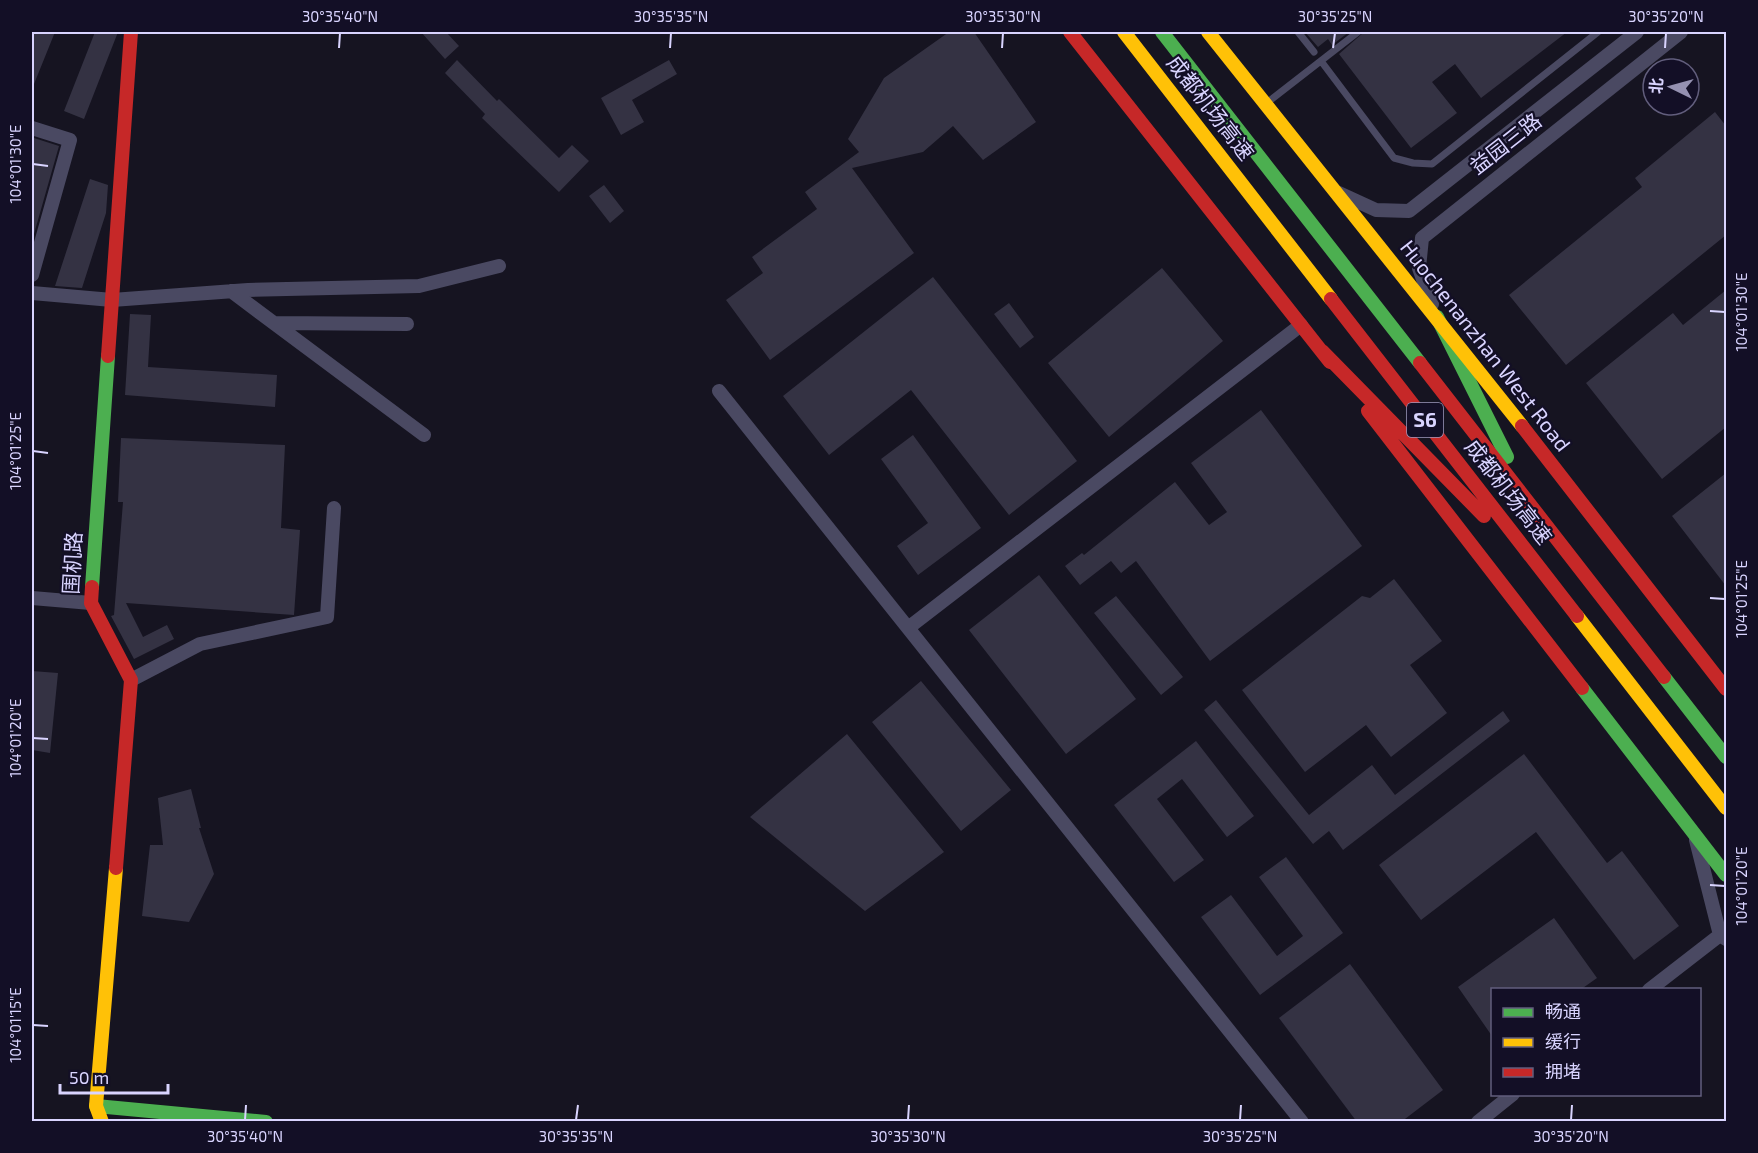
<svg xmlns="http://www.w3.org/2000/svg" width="1758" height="1153" viewBox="0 0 1758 1153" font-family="'Exo 2','Noto Sans SC',sans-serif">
	<rect width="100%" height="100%" fill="#161421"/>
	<path fill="#343243" d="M 32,32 L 55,32 L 32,89 Z
		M 95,32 L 118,32 L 84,119 L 64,111 Z
		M 421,32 L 446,32 L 459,46 L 445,59 Z
		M 949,32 L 974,32 L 1036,122 L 983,160 L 953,126 L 923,152 L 852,168 L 914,253 L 770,360 L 726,300 L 763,273 L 752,257 L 817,209 L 805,192 L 859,152 L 848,139 L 884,78 Z
		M 1305,32 L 1349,32 L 1332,45 L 1328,39 L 1318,47 Z
		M 1364,32 L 1567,32 L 1481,98 L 1455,64 L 1432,82 L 1457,113 L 1411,148 L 1339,54 Z
		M 457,60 L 497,101 L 499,99 L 559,158 L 572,145 L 589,161 L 559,192 L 482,118 L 485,114 L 445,73 Z
		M 669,60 L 677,74 L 632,100 L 644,122 L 621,135 L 601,98 Z
		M 1715,112 L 1726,126 L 1726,235 L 1566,365 L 1509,295 L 1642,187 L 1635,178 Z
		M 34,138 L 59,146 L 32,241 L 32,147 Z
		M 90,179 L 108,185 L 106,213 L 82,288 L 55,286 Z
		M 604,185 L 624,211 L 610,223 L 589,196 Z
		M 1162,268 L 1223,341 L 1109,437 L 1048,363 Z
		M 933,277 L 1077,461 L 1009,515 L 911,390 L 829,455 L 783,396 Z
		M 1726,290 L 1726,427 L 1662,479 L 1586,383 L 1673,313 L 1683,325 Z
		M 1009,303 L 1034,337 L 1020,348 L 994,314 Z
		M 130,314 L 151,315 L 148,367 L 277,375 L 275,407 L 125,395 Z
		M 1261,410 L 1362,546 L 1210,661 L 1136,561 L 1121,573 L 1111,561 L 1080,585 L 1065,566 L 1082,553 L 1084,555 L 1175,482 L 1209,525 L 1227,512 L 1191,463 Z
		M 913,435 L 981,528 L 918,575 L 897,546 L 928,523 L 881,459 Z
		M 121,438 L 285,445 L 281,528 L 300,530 L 294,615 L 126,603 L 143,637 L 167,625 L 174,639 L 134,659 L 111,616 L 114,615 L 123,502 L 118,502 Z
		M 1726,473 L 1726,586 L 1672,516 Z
		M 1039,575 L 1136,699 L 1066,754 L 969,630 Z
		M 1394,579 L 1442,641 L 1410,665 L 1447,713 L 1391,757 L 1366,725 L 1305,772 L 1242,690 L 1362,596 L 1370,598 Z
		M 1116,596 L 1183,677 L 1161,695 L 1094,613 Z
		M 32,671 L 58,673 L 50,753 L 32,750 Z
		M 921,681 L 1011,790 L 961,831 L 872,722 Z
		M 1216,700 L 1309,815 L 1372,765 L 1395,795 L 1503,711 L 1510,721 L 1343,850 L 1329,831 L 1313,844 L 1204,710 Z
		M 847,734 L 944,852 L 865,911 L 750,817 Z
		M 1196,741 L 1254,816 L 1227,837 L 1182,779 L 1157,799 L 1204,860 L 1174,882 L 1114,805 Z
		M 1524,754 L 1607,863 L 1622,851 L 1679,926 L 1634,960 L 1536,832 L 1421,920 L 1379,865 Z
		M 191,789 L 201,828 L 199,828 L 214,874 L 189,922 L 142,916 L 150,845 L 163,845 L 158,798 Z
		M 1286,857 L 1343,933 L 1260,995 L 1201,917 L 1231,895 L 1277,956 L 1303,936 L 1259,877 Z
		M 1554,918 L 1597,978 L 1580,990 L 1492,990 L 1492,1036 L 1458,987 Z
		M 1350,964 L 1443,1090 L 1401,1122 L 1357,1122 L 1279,1018 Z"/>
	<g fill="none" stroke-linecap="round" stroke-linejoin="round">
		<path stroke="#4a4962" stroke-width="7" d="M 1298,32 L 1314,52
			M 1321,61 L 1394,158 L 1413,163 L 1432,164 L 1598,32
			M 1268,102 L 1358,32"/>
		<path stroke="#4a4962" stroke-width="14" d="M 32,128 L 70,140 L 32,275
			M 1339,193 L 1376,210 L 1409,211 L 1637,32
			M 231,291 L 424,435
			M 32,293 L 112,300 L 248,290 L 419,286 L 499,266
			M 1432,304 L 1419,268 L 1422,238 L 1681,32
			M 274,323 L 407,324
			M 719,391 L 1302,1122
			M 32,598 L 91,603
			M 908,628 L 1301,325
			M 131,680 L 200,644 L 327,617 L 334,508
			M 1696,840 L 1720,935 L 1726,939
			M 1649,990 L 1720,935
			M 1478,1122 L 1513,1094"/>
		<path stroke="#4caf50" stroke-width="14" d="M 1162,32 L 1420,363
			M 1437,317 L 1507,457
			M 92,587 L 108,356
			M 1664,677 L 1726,757
			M 1582,688 L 1726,875
			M 96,1106 L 266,1122"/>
		<path stroke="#ffc107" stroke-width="14" d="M 1124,32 L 1331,299
			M 1208,32 L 1522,426
			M 1577,616 L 1726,808
			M 102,1122 L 96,1106 L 116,868"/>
		<path stroke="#c62828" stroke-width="14" d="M 1070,32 L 1330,362
			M 1331,299 L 1577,616
			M 1322,351 L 1484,516
			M 108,356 L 131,32
			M 1420,363 L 1664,677
			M 1368,411 L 1582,688
			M 1522,426 L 1726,689
			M 92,587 L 91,603 L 131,680 L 116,868"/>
	</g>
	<path fill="none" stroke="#d9d4ff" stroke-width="2" d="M 339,48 L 340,33M 670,48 L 671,33M 1002,48 L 1003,33M 1333,48 L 1335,33M 1665,48 L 1666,33M 33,164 L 48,166M 1710,311 L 1725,312M 33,451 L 48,453M 1710,598 L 1725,599M 33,738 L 48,739M 1710,885 L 1725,886M 33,1025 L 48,1026M 245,1120 L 246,1105M 576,1120 L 578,1105M 908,1120 L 909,1105M 1240,1120 L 1241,1105M 1571,1120 L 1572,1105"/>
	<g text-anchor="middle" stroke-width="4.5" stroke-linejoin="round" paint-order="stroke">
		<rect fill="#130f26" stroke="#9e99be" stroke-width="1.5" x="1407" y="403" width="36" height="34" rx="4.5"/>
		<g font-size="20" font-weight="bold" fill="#d9d4ff">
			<text x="1425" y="427">S6</text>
		</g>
		<g font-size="21" fill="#d9d4ff" stroke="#130f26">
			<text transform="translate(1210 108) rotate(52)" y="7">成都机场高速</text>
			<text transform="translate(1506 144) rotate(-38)" y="7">益园三路</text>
			<text transform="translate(1485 346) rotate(52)" y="7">Huochenanzhan West Road</text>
			<text transform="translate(1508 492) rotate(52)" y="7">成都机场高速</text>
			<text transform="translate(73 563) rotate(-87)" y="7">围机路</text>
		</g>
	</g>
	<rect width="1758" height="1153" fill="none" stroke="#130f26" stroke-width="66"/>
	<rect x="1491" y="988" width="210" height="108" fill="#130f26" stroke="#625e7d" stroke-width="1.5"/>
	<rect x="1503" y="1008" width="30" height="9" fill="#4caf50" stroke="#625e7d" stroke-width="1.5"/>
	<text x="1545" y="1018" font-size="18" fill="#d9d4ff">畅通</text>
	<rect x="1503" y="1038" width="30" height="9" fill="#ffc107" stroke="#625e7d" stroke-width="1.5"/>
	<text x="1545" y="1048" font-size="18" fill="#d9d4ff">缓行</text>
	<rect x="1503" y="1068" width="30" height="9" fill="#c62828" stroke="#625e7d" stroke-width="1.5"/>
	<text x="1545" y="1078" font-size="18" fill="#d9d4ff">拥堵</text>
	<g transform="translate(1671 87) rotate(275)"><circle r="28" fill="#130f26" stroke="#625e7d" stroke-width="1.5"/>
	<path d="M0-4.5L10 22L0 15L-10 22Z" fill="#9591b1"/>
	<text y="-9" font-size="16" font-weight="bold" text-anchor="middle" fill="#d9d4ff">北</text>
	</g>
	<path d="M60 1084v9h108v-9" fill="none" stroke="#d9d4ff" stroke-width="3"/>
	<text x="69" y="1084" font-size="18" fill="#d9d4ff" stroke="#130f26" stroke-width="4.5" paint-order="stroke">50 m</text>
	<rect x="33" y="33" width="1692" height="1087" fill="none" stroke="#d9d4ff" stroke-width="2"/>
	<g font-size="15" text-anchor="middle" fill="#d9d4ff">
		<text x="340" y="22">30°35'40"N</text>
		<text x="671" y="22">30°35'35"N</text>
		<text x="1003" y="22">30°35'30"N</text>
		<text x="1335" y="22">30°35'25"N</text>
		<text x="1666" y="22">30°35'20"N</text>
		<text transform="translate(16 164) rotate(-90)" y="5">104°01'30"E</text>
		<text transform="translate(1742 312) rotate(-90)" y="5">104°01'30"E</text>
		<text transform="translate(16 451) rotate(-90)" y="5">104°01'25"E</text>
		<text transform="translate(1742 599) rotate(-90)" y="5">104°01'25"E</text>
		<text transform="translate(16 738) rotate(-90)" y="5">104°01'20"E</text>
		<text transform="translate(1742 886) rotate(-90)" y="5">104°01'20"E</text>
		<text transform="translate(16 1025) rotate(-90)" y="5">104°01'15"E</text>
		<text x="245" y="1142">30°35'40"N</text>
		<text x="576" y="1142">30°35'35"N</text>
		<text x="908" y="1142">30°35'30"N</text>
		<text x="1240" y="1142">30°35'25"N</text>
		<text x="1571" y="1142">30°35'20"N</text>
	</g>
</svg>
